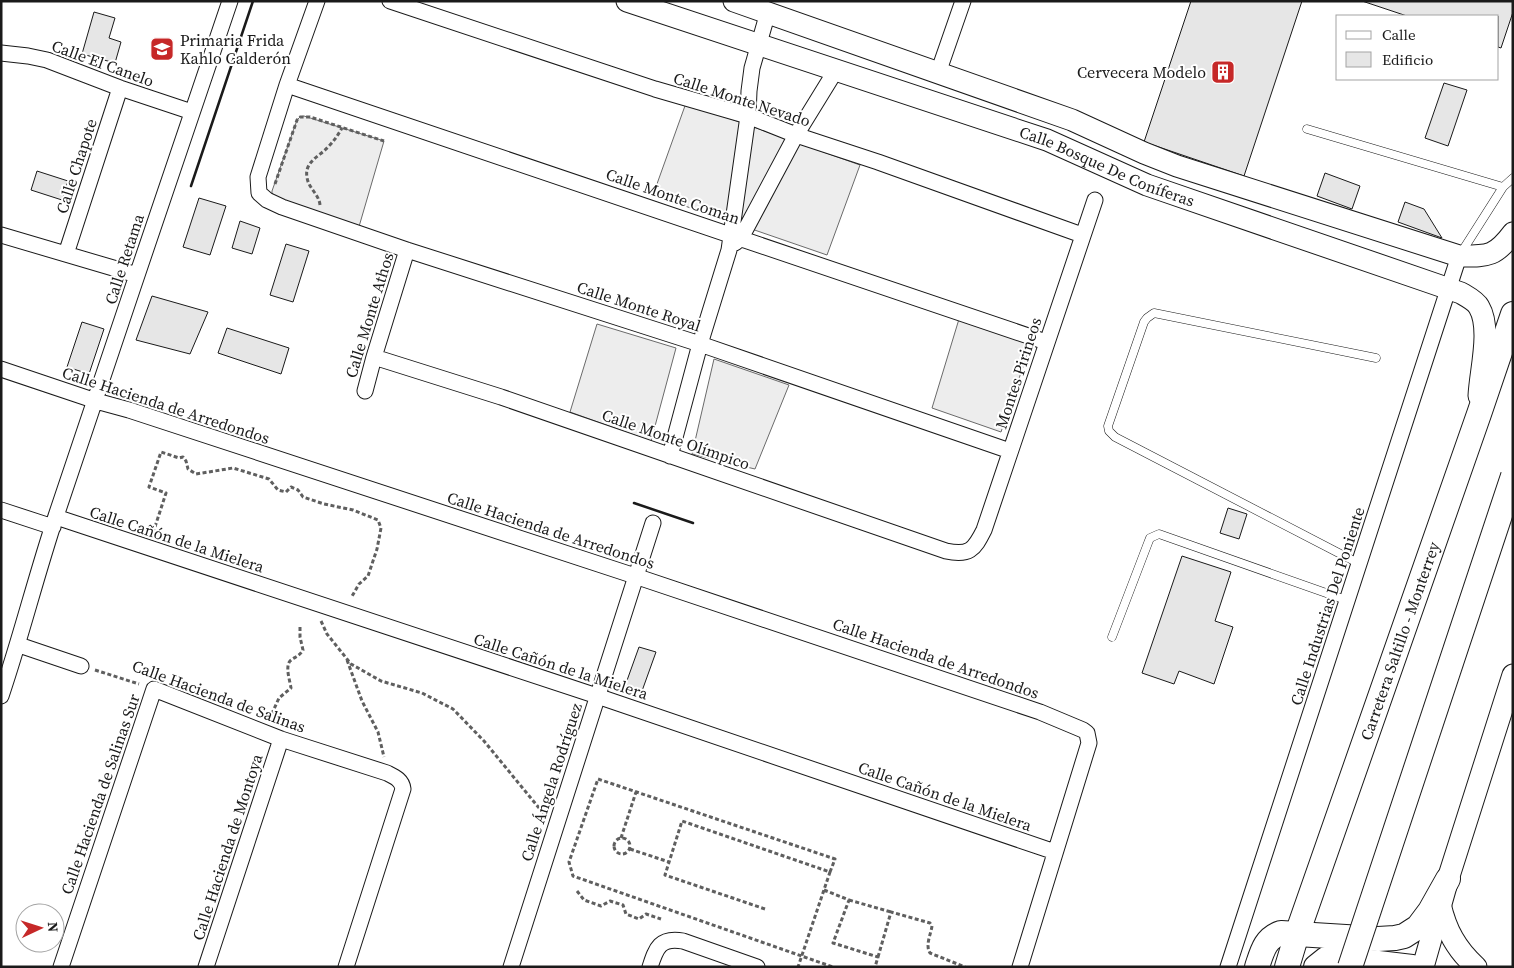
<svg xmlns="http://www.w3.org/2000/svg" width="1514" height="968" viewBox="0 0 1514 968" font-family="'Source Serif 4',serif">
	<rect width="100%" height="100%" fill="#fff"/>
	<path fill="#ededed" stroke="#6a6a6a" d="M 686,103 L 860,165 L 827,255 L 653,195 Z
		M 304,116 L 384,141 L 358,230 L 272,196 L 272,191 L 297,120 L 300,117 Z
		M 959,319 L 1031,343 L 1001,432 L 932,408 Z
		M 597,324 L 676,348 L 651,441 L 570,412 Z
		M 714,359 L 789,385 L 755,469 L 692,454 Z"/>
	<path fill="#e6e6e6" stroke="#1a1a1a" d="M 1191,1 L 1302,1 L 1244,176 L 1144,142 Z
		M 1362,1 L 1513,1 L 1513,12 L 1501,48 L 1498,47 L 1498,16 L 1407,16 Z
		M 94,12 L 115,18 L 109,38 L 121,42 L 115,63 L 82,54 Z
		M 1444,83 L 1467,90 L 1448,146 L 1425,138 Z
		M 37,171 L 68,181 L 62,200 L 31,190 Z
		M 1325,173 L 1360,186 L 1352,209 L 1317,196 Z
		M 199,198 L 226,206 L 210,255 L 183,247 Z
		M 1405,202 L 1424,209 L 1442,238 L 1398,222 Z
		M 240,221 L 260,228 L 252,254 L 232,248 Z
		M 286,244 L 309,251 L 293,302 L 270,295 Z
		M 152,296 L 208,312 L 190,354 L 136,340 Z
		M 82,322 L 104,329 L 89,374 L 67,367 Z
		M 227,328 L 289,348 L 281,374 L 218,353 Z
		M 1228,508 L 1247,514 L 1239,539 L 1220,533 Z
		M 1182,556 L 1231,572 L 1215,621 L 1233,627 L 1214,684 L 1179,671 L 1174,684 L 1142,673 Z
		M 639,647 L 656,652 L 642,691 L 625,686 Z"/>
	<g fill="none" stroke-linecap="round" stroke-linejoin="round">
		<g stroke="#1a1a1a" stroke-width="9">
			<path id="lane" d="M 1307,129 L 1503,187 L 1513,178
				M 1461,253 L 1503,187
				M 1358,563 L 1115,437 L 1109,431 L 1108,426 L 1144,322 L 1147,318 L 1154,313 L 1376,358
				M 1112,637 L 1148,543 L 1150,538 L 1159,534 L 1346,600"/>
		</g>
		<g stroke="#1a1a1a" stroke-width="17">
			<path id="street" d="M 317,1 L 287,85 L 258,177 L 259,193 L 267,200 L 282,207 L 407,250 L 700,344 L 1010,451
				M 390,1 L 655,89 L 748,116 L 796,135 L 878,162 L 1082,235
				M 1,53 L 28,56 L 47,60 L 120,88 L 192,112
				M 938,73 L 963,1
				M 287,85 L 1046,342
				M 1,235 L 137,275
				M 735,243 L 741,238 L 796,135 L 836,70
				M 66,254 L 120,88
				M 374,357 L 501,397 L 946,551 C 969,556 974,550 984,530 L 1095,200
				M 1,369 L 96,401 L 129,410 L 635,576 L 1040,712 L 1083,730 L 1087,733 L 1089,743 L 1020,967
				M 365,391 L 374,357 L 407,250
				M 670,456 L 700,344 L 729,250 L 748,116 L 749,91 L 752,68 L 768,12
				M 1,510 L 53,527
				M 56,517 L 597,696 L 1055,852
				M 19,645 L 81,666
				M 1,696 C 21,637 36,576 56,516 C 114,344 171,173 230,1
				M 61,967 L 154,689 L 281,739 L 387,773 C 395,777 402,780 403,789 L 346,967
				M 206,967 L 281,739
				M 511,967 L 653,523
				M 650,967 C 656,948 660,937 683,941 L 757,967
				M 1228,967 L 1459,256"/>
		</g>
		<g stroke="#1a1a1a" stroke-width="23">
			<g id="secondary">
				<path id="s1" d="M 627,1 L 1047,140 L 1147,185 L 1461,293 C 1466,296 1476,301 1479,307 C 1492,329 1480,371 1479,396"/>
				<path d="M 734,1 L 1072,120 L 1144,153 L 1177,166 L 1459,256 C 1488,256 1495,257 1513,233"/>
				<path d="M 1440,904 C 1446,930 1456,949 1476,967"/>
				<path d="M 1423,967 L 1448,879 L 1513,675"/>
			</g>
		</g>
		<g stroke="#1a1a1a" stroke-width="26">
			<g id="primary">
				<path d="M 1257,967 C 1262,952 1265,938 1281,933 L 1378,939 L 1395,938 L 1404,936 L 1418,927 L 1430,911 L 1448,879"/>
				<path id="s2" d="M 1287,967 L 1297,934 L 1479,414 L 1513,314"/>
				<path d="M 1316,967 L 1326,959 L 1336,958 L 1412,967"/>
			</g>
		</g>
		<path stroke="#5f5f5f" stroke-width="3" stroke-dasharray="4 2.5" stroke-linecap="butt" d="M 275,184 L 297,120 L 300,117 L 310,117 L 384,141
			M 320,205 C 319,194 308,188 307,177 C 304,162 320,156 328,147 C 334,141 338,135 342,128
			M 153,533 L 166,493 L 149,487 L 161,452 L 179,458 L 183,457 L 186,461 L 188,469 L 196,474 L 233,468 L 269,479 L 278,490 L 286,492 L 291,487 L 298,490 L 303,497 L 324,504 L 353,510 L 378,520 L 381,528 L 377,549 L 368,576 L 359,584 L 351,598
			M 321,621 L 327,634 L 351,664 L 381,681 L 422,693 L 453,709 L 484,741 L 544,814
			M 347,660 L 362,701 L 378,732 L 384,757
			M 95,670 L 139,684
			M 269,720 L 279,698 L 291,688 C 290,681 285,667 290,661 C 294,657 299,657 303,650 L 300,637 L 300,626
			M614 846a8 8 0 1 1 16 0a8 8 0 1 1-16 0Z
			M 621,838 L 636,792
			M 630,849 L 669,862
			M 830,872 L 835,859 L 598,779 L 569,862 L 573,876 L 833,967
			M 824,890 L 849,900 L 833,943 L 878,957 L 875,967
			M 577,891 L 584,900 L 601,906 L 610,901 L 623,905 L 626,914 L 639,919 L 646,914 L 661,919
			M 849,900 L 891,912
			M 765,909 L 665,875 L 682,821 L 830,872 L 798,967
			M 878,957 L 891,912 L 930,923 L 932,926 C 931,934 925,945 930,953 L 965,967"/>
		<use href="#lane" stroke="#fff" stroke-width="8"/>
		<use href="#street" stroke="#fff" stroke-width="15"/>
		<use href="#secondary" stroke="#fff" stroke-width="21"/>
		<use href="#primary" stroke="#fff" stroke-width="24"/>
		<g stroke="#1a1a1a" stroke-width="26" stroke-linecap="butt">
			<path id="primary-bridge" d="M 1350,967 L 1513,476"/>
		</g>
		<use href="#primary-bridge" stroke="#fff" stroke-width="24"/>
		<path stroke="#1a1a1a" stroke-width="2.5" d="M 191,186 L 253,1
			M 634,503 L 693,523"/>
	</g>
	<defs>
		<g id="school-square" transform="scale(1.25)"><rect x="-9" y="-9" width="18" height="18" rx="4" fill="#c62828" stroke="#fff"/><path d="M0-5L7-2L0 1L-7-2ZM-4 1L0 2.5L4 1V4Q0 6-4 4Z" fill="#fff"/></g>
		<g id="building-square" transform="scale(1.25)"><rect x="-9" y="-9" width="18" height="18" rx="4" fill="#c62828" stroke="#fff"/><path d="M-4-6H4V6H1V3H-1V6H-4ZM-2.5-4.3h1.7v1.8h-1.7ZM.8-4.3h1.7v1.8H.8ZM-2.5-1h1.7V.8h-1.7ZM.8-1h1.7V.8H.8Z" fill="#fff"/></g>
	</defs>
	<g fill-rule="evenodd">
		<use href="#school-square" x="162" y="49"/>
		<use href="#building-square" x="1223" y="72"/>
	</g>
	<g text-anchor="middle" stroke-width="4" stroke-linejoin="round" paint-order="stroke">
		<g font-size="16" fill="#1a1a1a" stroke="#fff" text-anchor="start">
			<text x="180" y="46">Primaria Frida<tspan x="180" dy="18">Kahlo Calderón</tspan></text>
			<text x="1206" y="78" text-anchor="end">Cervecera Modelo</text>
		</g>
		<g font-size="16" fill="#1a1a1a" stroke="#fff">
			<text transform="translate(103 63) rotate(20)" y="6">Calle El Canelo</text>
			<text transform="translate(742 99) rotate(18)" y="6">Calle Monte Nevado</text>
			<text transform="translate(76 166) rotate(-72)" y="6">Calle Chapote</text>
			<text dy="6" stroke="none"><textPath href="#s1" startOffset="508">Calle Bosque De Coníferas</textPath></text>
			<text transform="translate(673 196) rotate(19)" y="6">Calle Monte Coman</text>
			<text transform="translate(124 259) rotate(-72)" y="6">Calle Retama</text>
			<text transform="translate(639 306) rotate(18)" y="6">Calle Monte Royal</text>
			<text transform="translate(369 315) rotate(-73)" y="6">Calle Monte Athos</text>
			<text transform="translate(1018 373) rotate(-72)" y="6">Montes Pirineos</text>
			<text transform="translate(166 405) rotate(18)" y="6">Calle Hacienda de Arredondos</text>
			<text transform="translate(676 439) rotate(19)" y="6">Calle Monte Olímpico</text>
			<text transform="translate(551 530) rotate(18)" y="6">Calle Hacienda de Arredondos</text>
			<text transform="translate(177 539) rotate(18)" y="6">Calle Cañón de la Mielera</text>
			<text transform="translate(1327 606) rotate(-72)" y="6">Calle Industrias Del Poniente</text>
			<text dy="6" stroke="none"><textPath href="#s2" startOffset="345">Carretera Saltillo - Monterrey</textPath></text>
			<text transform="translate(936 658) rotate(19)" y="6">Calle Hacienda de Arredondos</text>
			<text transform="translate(561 666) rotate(18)" y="6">Calle Cañón de la Mielera</text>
			<text transform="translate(219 696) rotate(20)" y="6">Calle Hacienda de Salinas</text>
			<text transform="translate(551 782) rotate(-72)" y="6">Calle Ángela Rodríguez</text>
			<text transform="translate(100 794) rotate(-71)" y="6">Calle Hacienda de Salinas Sur</text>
			<text transform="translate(945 796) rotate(19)" y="6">Calle Cañón de la Mielera</text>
			<text transform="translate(227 847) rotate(-72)" y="6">Calle Hacienda de Montoya</text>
		</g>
	</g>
	<rect width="1514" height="968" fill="none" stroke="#1a1a1a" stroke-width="5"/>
	<rect x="1336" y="15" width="162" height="65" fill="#ffffff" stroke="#a3a3a3"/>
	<rect x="1346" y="31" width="25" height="8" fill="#ffffff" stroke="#a3a3a3"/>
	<text x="1382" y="40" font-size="15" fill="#1a1a1a">Calle</text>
	<rect x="1346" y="52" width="25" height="15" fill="#e6e6e6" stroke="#a3a3a3"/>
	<text x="1382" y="65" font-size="15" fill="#1a1a1a">Edificio</text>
	<g transform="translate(40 928) rotate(86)"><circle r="24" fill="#ffffff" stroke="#a3a3a3"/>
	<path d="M0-4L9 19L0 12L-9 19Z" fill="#c62828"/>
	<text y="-8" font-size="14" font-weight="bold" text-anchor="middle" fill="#1a1a1a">N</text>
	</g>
</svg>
